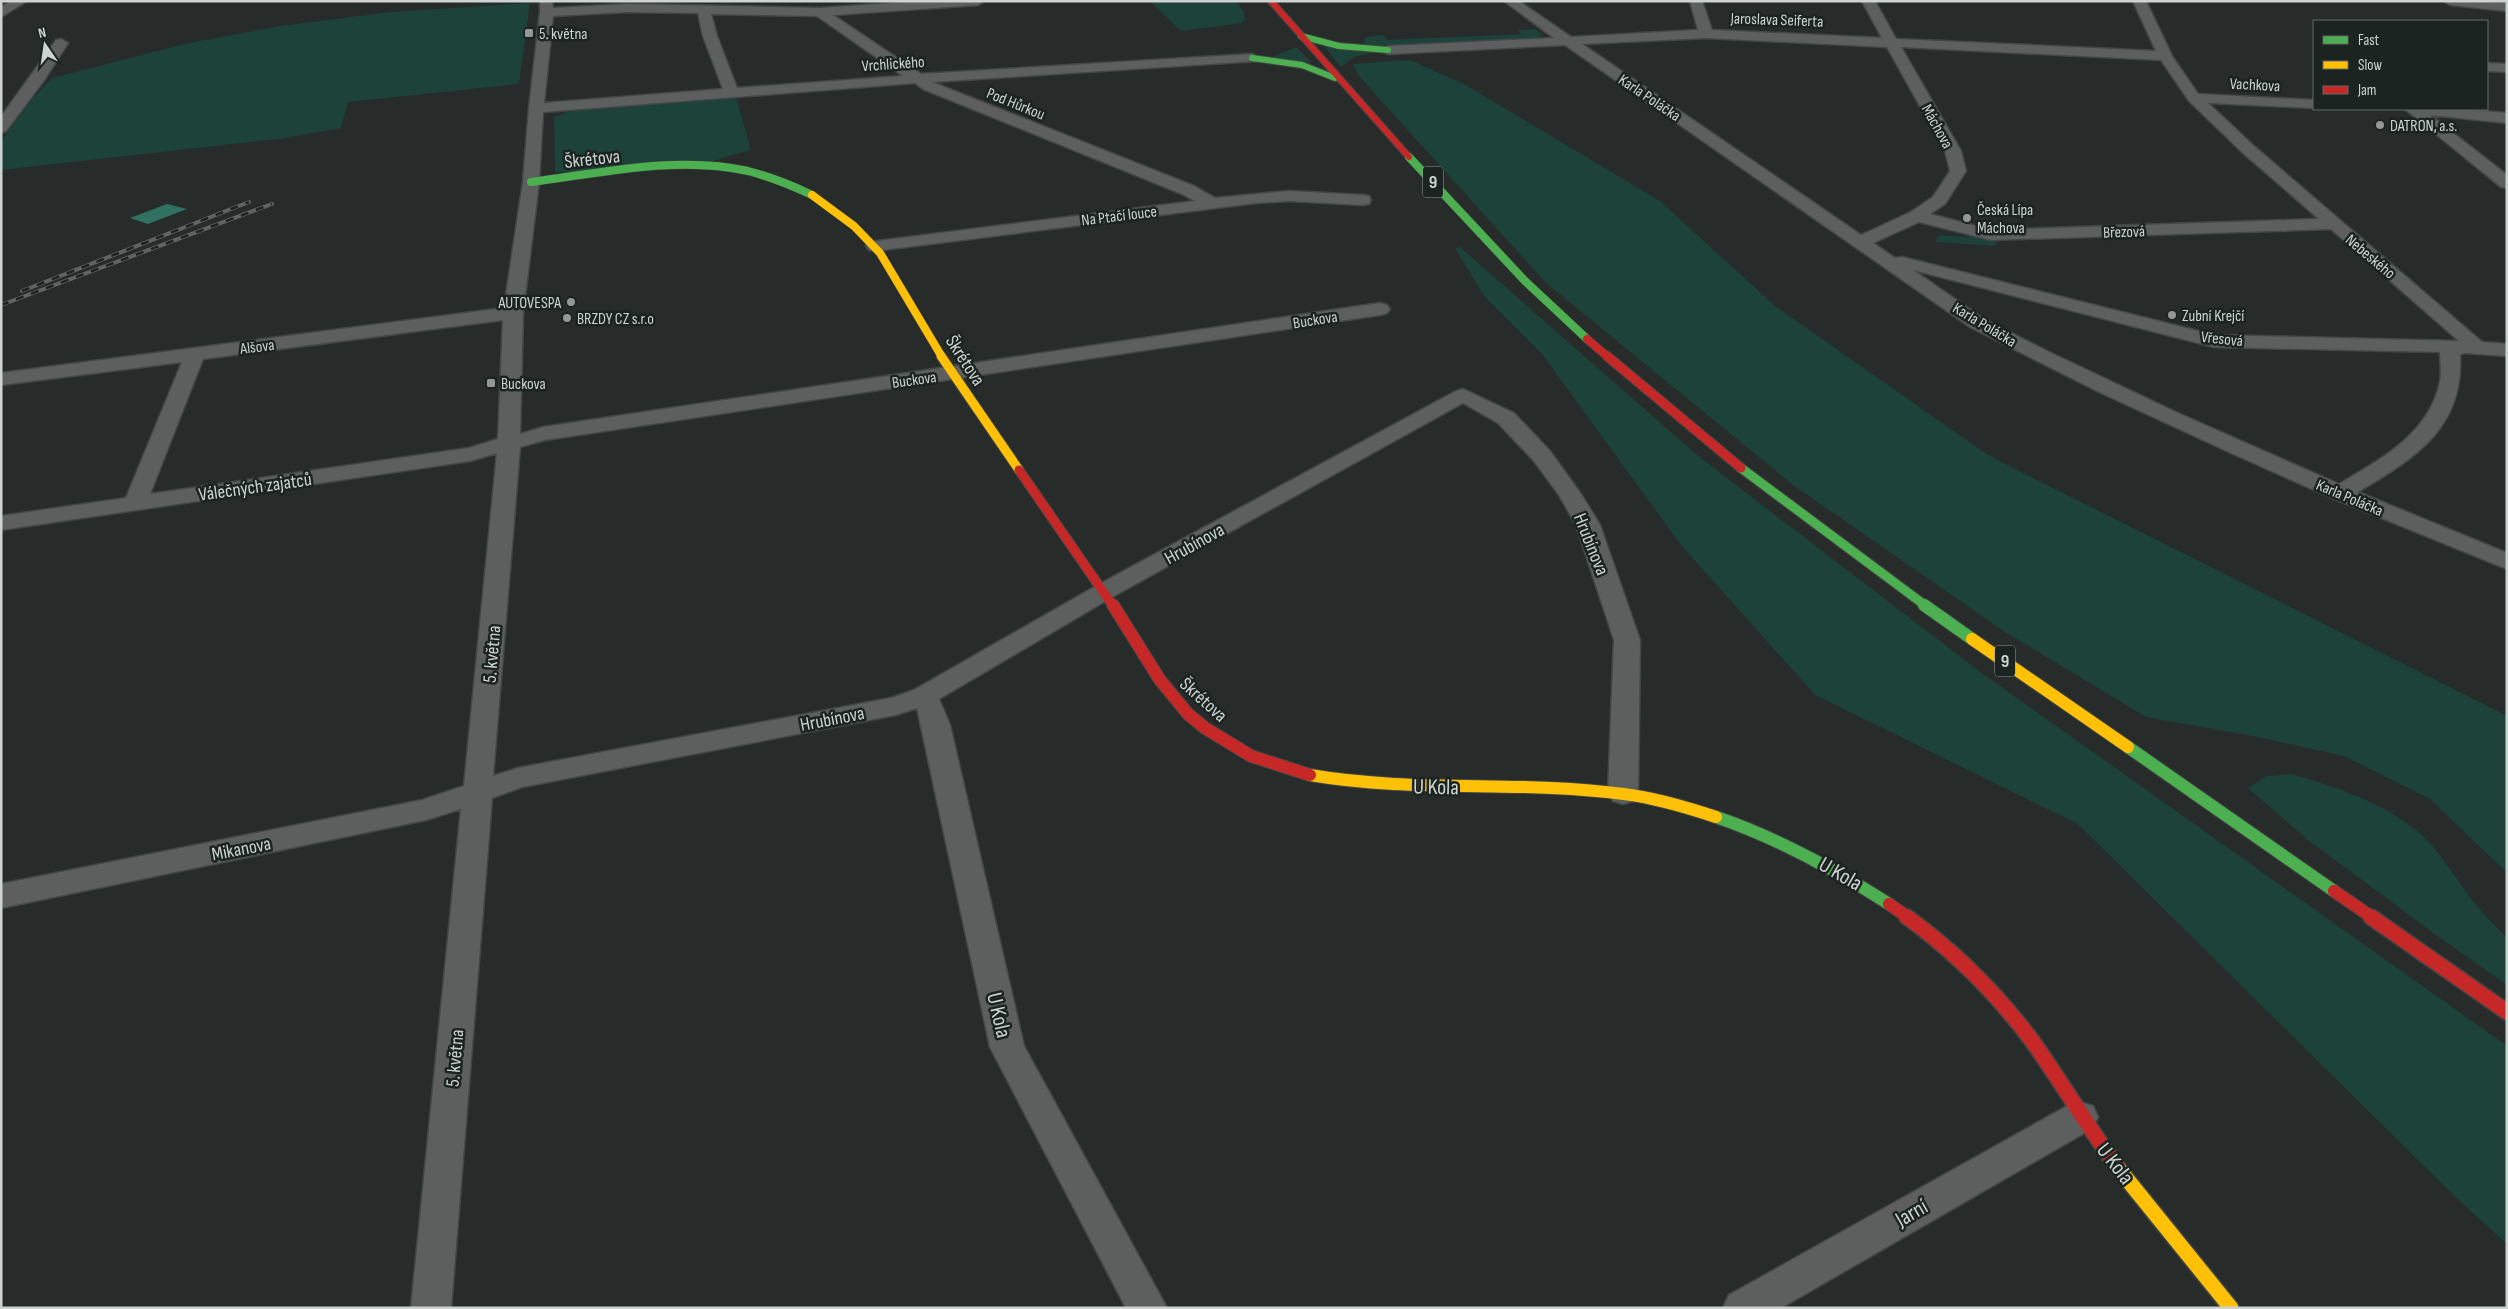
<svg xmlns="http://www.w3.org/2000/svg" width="2508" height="1309" viewBox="0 0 2508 1309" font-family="'Sofia Sans Condensed',sans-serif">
	<rect width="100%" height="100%" fill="#272b2a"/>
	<path fill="#1c4239" d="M 1150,1 L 1236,1 L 1245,13 L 1243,23 L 1181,31 Z
		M 530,3 L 519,84 L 348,102 L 341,128 L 279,139 L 1,170 L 1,141 L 33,98 L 52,78 L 185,44 L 280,26 L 391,12 Z
		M 1535,29 L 1543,35 L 1534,39 L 1362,46 L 1366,37 L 1383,35 L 1387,40 L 1521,34 L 1518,30 Z
		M 1323,45 L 1377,52 L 1354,57 L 1341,67 Z
		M 1296,47 L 1312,63 L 1272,57 Z
		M 1410,60 L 1464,84 L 1660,201 L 1775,306 L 1988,455 L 2507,716 L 2507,873 L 2430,799 L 2344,756 L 2253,736 L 2146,717 L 2005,632 L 1793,485 L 1546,283 L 1358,75 L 1353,64 Z
		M 736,97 L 751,150 L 705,163 L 579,173 L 555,172 L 554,117 L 576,109 Z
		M 1938,235 L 1996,239 L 1996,246 L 1935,242 Z
		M 1460,247 L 1697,455 L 1979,671 L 2507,1046 L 2507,1244 L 2451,1193 L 2078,824 L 1815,695 L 1681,545 L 1542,354 L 1484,296 L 1455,248 Z
		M 2292,774 C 2336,787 2380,801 2416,830 C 2441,851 2458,883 2478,907 C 2487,918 2497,928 2507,938 L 2507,985 L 2436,935 L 2308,840 L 2248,788 L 2266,776 Z"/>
	<path fill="#317161" d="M 167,204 L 187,209 L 148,224 L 130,218 Z"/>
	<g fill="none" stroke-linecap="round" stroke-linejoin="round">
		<g stroke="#424645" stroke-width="3">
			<path id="street" d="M 11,1 L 27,1 L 1,17 L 1,7 Z
				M 540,1 L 552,1 L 553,8 L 628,4 L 820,8 L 919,1 L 984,1 L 978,5 L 833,15 L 921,74 L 1252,54 L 1259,58 L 1257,61 L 932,82 L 1194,186 L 1215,198 L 1289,191 L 1363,195 L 1369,196 L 1371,200 L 1369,204 L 1363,205 L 1289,201 L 1256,203 L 875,251 L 869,250 L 866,246 L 869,242 L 1195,201 L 1182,194 L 923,89 L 915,83 L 543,112 L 539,182 L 523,313 L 520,434 L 543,427 L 1380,303 L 1387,305 L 1390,309 L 1387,313 L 1380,315 L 545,440 L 520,447 L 493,776 L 518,768 L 891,698 L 914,690 L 1096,586 L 1456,391 L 1463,389 L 1514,413 L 1550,451 L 1581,494 L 1600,525 L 1640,640 L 1638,794 L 1633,801 L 1623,804 L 1613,801 L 1608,794 L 1614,640 L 1576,525 L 1559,495 L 1534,461 L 1498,423 L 1463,403 L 1114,596 L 939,699 L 950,725 L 1024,1046 L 1167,1308 L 1126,1308 L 990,1047 L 917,708 L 896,715 L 522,787 L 492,798 L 451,1308 L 411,1308 L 461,809 L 426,820 L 1,908 L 1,884 L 422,800 L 464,786 L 497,453 L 470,461 L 1,530 L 1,516 L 126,498 L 182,362 L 1,385 L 1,373 L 504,308 L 523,182 L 529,108 L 540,12 ZM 628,12 L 698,13 L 703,36 L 723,89 L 544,103 L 553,16 ZM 711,14 L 817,16 L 903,76 L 737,88 L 717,36 ZM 503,320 L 498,439 L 469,448 L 150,494 L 203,359 Z
				M 1504,1 L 1519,1 L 1571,37 L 1698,30 L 1690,1 L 1702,1 L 1712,30 L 1882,38 L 1862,1 L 1875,1 L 1896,39 L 2156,51 L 2133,1 L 2146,1 L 2172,56 L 2198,94 L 2314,100 L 2314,108 L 2208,103 L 2255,147 L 2482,342 L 2507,344 L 2507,356 L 2464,353 L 2460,355 C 2464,428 2415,458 2358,492 L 2507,553 L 2507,569 L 2332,498 L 2231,453 L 2099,392 L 1970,327 L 1565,45 L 1388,54 L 1381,50 L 1388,46 L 1554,38 ZM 1706,38 L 1887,47 L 1945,151 L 1950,171 L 1933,197 L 1911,212 L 1861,235 L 1582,44 ZM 1901,47 L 2161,60 L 2189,101 L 2243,153 L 2319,219 L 1991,230 L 1930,214 L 1945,204 L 1966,171 L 1961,151 ZM 1919,222 L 1991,240 L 2331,229 L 2459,341 L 2214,335 L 1902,257 L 1895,258 L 1873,243 ZM 1913,270 L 2214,347 L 2440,352 C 2440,362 2442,372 2440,382 C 2429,434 2381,459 2339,484 L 2180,414 L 2049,352 L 1984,319 Z
				M 2444,1 L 2507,3 L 2507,11 L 2450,5 Z
				M 61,39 L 68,43 L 45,79 L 6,131 L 1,133 L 1,117 L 56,40 Z
				M 2487,63 L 2507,64 L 2507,72 L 2487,71 Z
				M 2405,109 L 2458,109 L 2507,113 L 2507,123 L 2430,115 L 2507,175 L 2507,188 L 2501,187 Z
				M 2080,1102 L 2093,1106 L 2098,1117 L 2093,1128 L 1781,1308 L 1723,1308 L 1729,1295 L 2067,1106 Z"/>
		</g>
		<g stroke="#424645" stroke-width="8">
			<path id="fast-far3" d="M 1301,36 L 1339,46 L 1388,50
				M 1252,58 L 1302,65 L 1335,78
				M 1409,157 L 1411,159"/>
		</g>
		<g stroke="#424645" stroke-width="9">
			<path id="fast-far2" d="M 1409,157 L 1525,281 L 1587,339
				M 531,182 C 601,173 678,155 748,171 C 771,177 791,185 812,195"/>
		</g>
		<g stroke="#424645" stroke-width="11">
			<path id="fast-far1" d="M 1741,468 L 1926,606"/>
		</g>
		<g stroke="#424645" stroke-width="14">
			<path id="fast" d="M 1924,605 L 1972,639
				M 2128,747 L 2334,891
				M 1716,817 C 1778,838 1834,869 1889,904"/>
		</g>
		<g stroke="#424645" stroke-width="9">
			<path id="slow-far3" d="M 812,195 L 854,226 L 880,253 L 942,357"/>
		</g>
		<g stroke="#424645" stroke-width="11">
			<path id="slow-far2" d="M 941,356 L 1019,470"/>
		</g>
		<g stroke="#424645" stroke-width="14">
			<path id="slow-far1" d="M 1972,639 L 2128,747
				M 1310,775 C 1414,793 1520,780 1624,794 C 1656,798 1686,807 1716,817"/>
		</g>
		<g stroke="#424645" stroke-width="18">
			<path id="slow" d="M 2118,1168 L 2231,1308"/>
		</g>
		<g stroke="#424645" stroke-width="8">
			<path id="jam-far4" d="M 1271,1 L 1409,157"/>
		</g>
		<g stroke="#424645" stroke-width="9">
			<path id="jam-far3" d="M 1587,339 L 1608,357"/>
		</g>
		<g stroke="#424645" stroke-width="11">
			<path id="jam-far2" d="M 1607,356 L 1741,468
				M 1019,470 L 1113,606"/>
		</g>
		<g stroke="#424645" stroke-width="14">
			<path id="jam-far1" d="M 1113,605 L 1160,680 L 1188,714 L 1205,728 L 1251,756 L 1310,775
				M 2334,891 L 2373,918
				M 1889,904 L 1909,918"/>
		</g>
		<g stroke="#424645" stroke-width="18">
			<path id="jam" d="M 1907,917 C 1955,952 1998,995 2033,1042 C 2062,1083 2088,1127 2118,1168
				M 2371,917 L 2507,1012"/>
		</g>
		<use href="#street" fill="#5c5f5e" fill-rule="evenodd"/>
		<use href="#fast-far3" stroke="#4caf50" stroke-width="6"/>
		<use href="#fast-far2" stroke="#4caf50" stroke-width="8"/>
		<use href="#fast-far1" stroke="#4caf50" stroke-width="9"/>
		<use href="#fast" stroke="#4caf50" stroke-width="12"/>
		<use href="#slow-far3" stroke="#ffc107" stroke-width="8"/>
		<use href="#slow-far2" stroke="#ffc107" stroke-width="9"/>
		<use href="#slow-far1" stroke="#ffc107" stroke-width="12"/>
		<use href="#slow" stroke="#ffc107" stroke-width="15"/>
		<use href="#jam-far4" stroke="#c62828" stroke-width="6"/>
		<use href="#jam-far3" stroke="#c62828" stroke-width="8"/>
		<use href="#jam-far2" stroke="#c62828" stroke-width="9"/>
		<use href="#jam-far1" stroke="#c62828" stroke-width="12"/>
		<use href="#jam" stroke="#c62828" stroke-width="15"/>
		<g stroke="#616362" stroke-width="4">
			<path id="rail" d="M 22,291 L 249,202
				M 1,305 L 272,204"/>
		</g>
		<use href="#rail" stroke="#1b2421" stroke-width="2.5" stroke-dasharray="8" stroke-linecap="butt"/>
	</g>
	<g fill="#939897" stroke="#1b2421" stroke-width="2">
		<rect x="524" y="28" width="10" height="10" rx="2.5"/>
		<circle cx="2380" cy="125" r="5"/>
		<circle cx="1967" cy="218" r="5"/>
		<circle cx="571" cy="302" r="5"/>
		<circle cx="2172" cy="315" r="5"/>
		<circle cx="567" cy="318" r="5"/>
		<rect x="486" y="378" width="10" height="10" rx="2.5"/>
	</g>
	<g text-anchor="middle" stroke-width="5" stroke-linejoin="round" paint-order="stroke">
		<g font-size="16" fill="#cdd3d1" stroke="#1b2421">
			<text transform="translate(1777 19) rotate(2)" y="6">Jaroslava Seiferta</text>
			<text transform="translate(893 63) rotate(-4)" y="6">Vrchlického</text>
			<text transform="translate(2255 84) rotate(3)" y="6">Vachkova</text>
			<text transform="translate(1650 97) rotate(34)" y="6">Karla Poláčka</text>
			<text transform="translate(1016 103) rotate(22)" y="6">Pod Hůrkou</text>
			<text transform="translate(1938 126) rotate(61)" y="6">Máchova</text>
			<text transform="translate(1119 215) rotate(-7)" y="6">Na Ptačí louce</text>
			<text transform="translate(2124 231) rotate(-2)" y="6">Březová</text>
			<text transform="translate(2371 256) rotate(40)" y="6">Nebeského</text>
			<text transform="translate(1315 319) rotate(-9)" y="6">Buckova</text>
			<text transform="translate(1985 324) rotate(31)" y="6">Karla Poláčka</text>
			<text transform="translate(2222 338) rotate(6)" y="6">Vřesová</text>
			<text transform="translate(257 346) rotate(-7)" y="6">Alšova</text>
			<text transform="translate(914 379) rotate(-8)" y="6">Buckova</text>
			<text transform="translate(2350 497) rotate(23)" y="6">Karla Poláčka</text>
		</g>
		<g font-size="16" fill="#cdd3d1" stroke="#1b2421" text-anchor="start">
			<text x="539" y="39">5. května</text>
			<text x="2390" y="131">DATRON, a.s.</text>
			<text x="1977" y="215">Česká Lípa<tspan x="1977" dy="18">Máchova</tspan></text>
			<text x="561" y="308" text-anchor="end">AUTOVESPA</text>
			<text x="2182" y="321">Zubní Krejčí</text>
			<text x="577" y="324">BRZDY CZ s.r.o</text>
			<text x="501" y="389">Buckova</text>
		</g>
		<g fill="#1b2421" stroke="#989e9c" stroke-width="1">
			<rect x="1423" y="166.5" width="20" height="31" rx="4"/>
			<rect x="1995" y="645.5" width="20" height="31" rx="4"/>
		</g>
		<g font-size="18" font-weight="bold" fill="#cdd3d1">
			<text x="1433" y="188">9</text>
			<text x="2005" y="667">9</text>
		</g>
		<g font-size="19" fill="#cdd3d1" stroke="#1b2421">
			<text transform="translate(592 158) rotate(-6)" y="7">Škrétova</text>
			<text transform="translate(966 360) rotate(57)" y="7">Škrétova</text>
			<text transform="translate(255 486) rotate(-8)" y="7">Válečných zajatců</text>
			<text transform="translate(1194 543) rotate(-29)" y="7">Hrubínova</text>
			<text transform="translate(1592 544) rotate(68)" y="7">Hrubínova</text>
			<text transform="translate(491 654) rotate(-85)" y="7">5. května</text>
			<text transform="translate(1204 699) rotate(42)" y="7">Škrétova</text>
			<text transform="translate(832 718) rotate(-11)" y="7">Hrubínova</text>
			<text transform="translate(241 848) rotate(-11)" y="7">Mikanova</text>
			<text transform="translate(454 1058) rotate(-85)" y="7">5. května</text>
		</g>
		<g font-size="22" fill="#cdd3d1" stroke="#1b2421">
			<text transform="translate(1436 786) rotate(1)" y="8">U Kola</text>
			<text transform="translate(1841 873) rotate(30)" y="8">U Kola</text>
			<text transform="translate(1000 1015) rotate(77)" y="8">U Kola</text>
			<text transform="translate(2116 1163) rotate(52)" y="8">U Kola</text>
			<text transform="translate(1911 1212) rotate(-30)" y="8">Jarní</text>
		</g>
	</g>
	<rect width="2508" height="1309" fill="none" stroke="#cdd3d1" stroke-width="5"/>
	<rect x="2313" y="20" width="175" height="90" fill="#1b2421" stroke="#626a67"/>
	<rect x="2323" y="36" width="25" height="8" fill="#4caf50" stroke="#626a67"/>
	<text x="2358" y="45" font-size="15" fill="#cdd3d1">Fast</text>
	<rect x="2323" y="61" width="25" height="8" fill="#ffc107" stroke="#626a67"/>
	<text x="2358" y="70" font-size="15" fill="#cdd3d1">Slow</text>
	<rect x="2323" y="86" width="25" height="8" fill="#c62828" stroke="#626a67"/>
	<text x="2358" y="95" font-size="15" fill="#cdd3d1">Jam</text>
	<g transform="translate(45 45) rotate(347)" stroke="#1b2421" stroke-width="4" paint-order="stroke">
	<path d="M0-4L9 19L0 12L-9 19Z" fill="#cdd3d1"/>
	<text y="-8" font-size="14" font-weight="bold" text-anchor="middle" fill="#cdd3d1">N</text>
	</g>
</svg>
